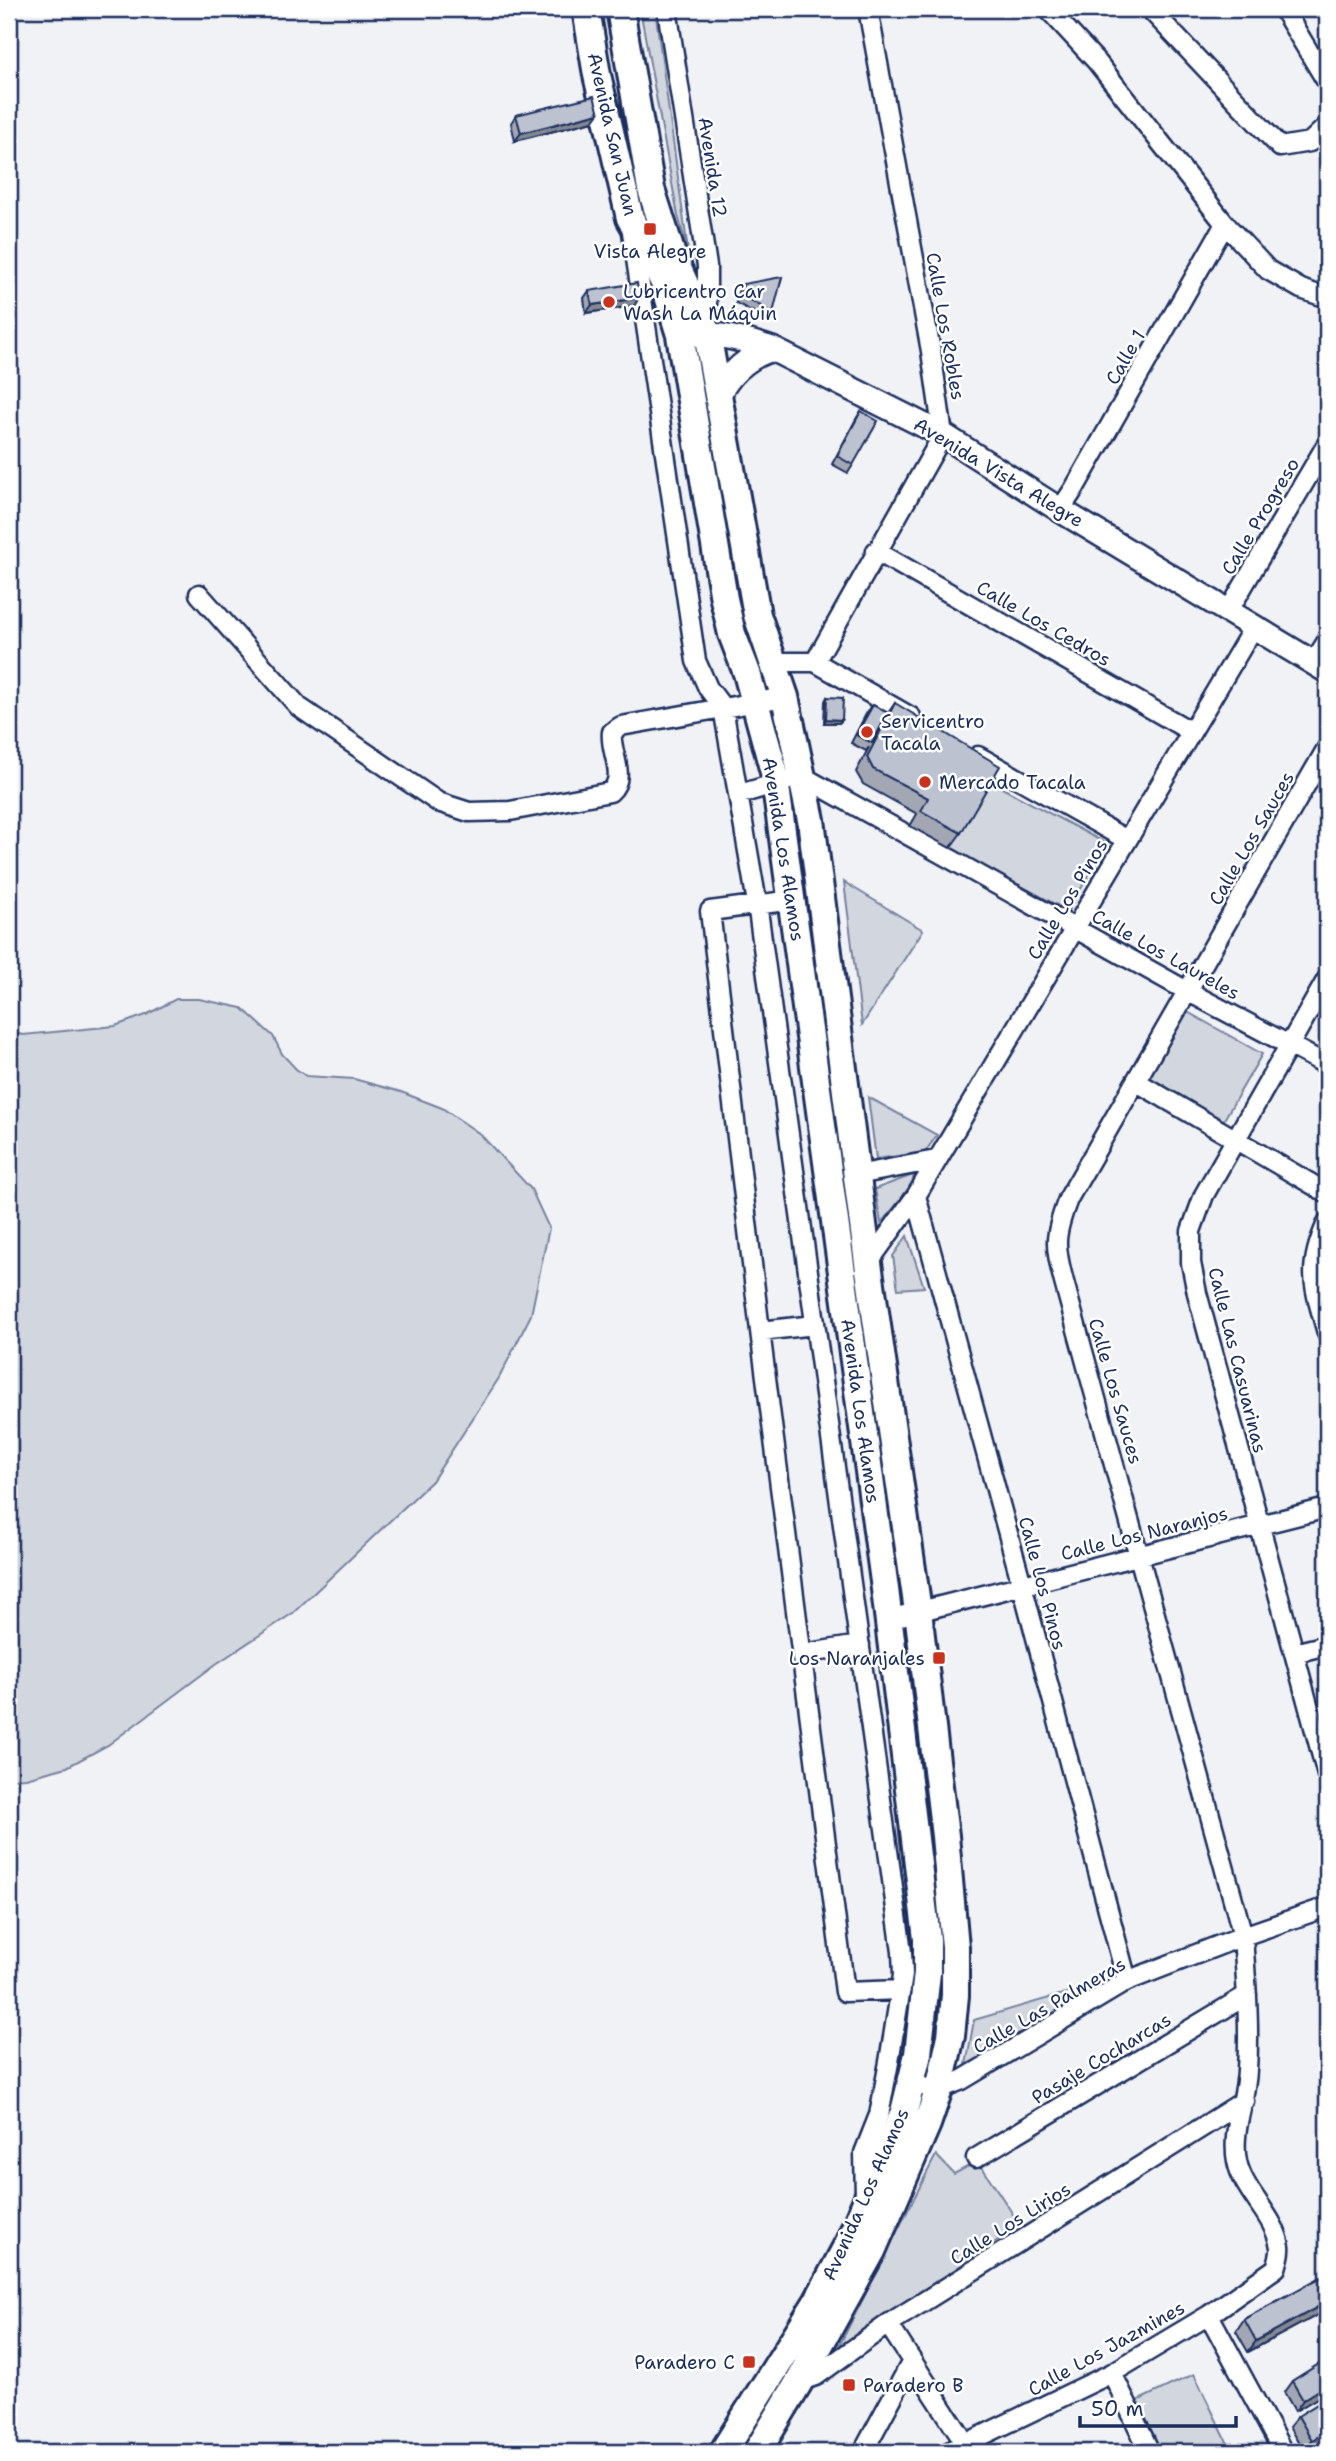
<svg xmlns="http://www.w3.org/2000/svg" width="1336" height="2461" viewBox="0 0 1336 2461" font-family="'Shantell Sans',sans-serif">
	<rect width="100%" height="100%" fill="#f1f2f5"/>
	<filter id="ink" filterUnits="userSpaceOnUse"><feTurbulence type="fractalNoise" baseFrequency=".0143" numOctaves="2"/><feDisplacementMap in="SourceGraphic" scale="14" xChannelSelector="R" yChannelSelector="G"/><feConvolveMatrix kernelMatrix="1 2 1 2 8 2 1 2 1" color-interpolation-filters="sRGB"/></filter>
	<g filter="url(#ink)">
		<path fill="#d2d6df" stroke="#76829e" stroke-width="2" d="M 640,9 L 655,9 L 688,251 L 678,216 Z
			M 989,781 L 1107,844 L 1068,911 L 950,848 Z
			M 844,882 L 923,930 L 862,1025 Z
			M 176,999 L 199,999 L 242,1008 L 273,1036 L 282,1054 L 296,1069 L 306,1076 L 354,1079 L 401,1092 L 442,1108 L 480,1134 L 531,1189 L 549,1228 L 531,1315 L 499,1378 L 432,1481 L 293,1613 L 216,1664 L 108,1745 L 67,1767 L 26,1778 L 9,1779 L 9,1032 L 23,1035 L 115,1026 L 146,1015 Z
			M 1184,1010 L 1262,1054 L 1222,1123 L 1145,1080 Z
			M 868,1097 L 937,1135 L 925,1152 L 876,1159 Z
			M 913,1175 L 914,1184 L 881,1223 L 875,1189 Z
			M 907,1236 L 924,1287 L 898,1289 L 893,1256 Z
			M 1104,1982 L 1106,1987 L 1102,1991 L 966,2065 L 974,2020 Z
			M 936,2155 L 954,2174 L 978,2161 L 1020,2225 L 837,2350 Z
			M 1194,2374 L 1232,2452 L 1162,2452 L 1137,2401 Z"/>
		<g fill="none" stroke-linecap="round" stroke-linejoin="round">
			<g stroke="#1b2f5e" stroke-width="23">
				<path id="minor" d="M 667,9 L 707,266 L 707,323
					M 1048,9 L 1097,62 L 1225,224 L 1268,270 L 1301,289 L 1327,298
					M 1150,9 L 1280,147 L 1310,142 L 1327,126
					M 1283,9 L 1327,82
					M 632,232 L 696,661 L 708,688 L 723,708 L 757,903 L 902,1952 L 903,1975 L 889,2062 L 879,2115 L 864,2153 L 865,2196
					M 1060,510 L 1074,489 L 1225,224
					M 876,551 L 1190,731
					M 199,594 L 299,707 L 438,802 L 469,812 L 510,811 L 610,792 C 628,776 609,752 612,732 L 621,726 L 785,697
					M 1229,610 L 1327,444
					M 772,662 L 815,662 L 911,717
					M 815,662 L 943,435 L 931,351 L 868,9
					M 1314,662 L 1327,641
					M 978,756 L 1127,840
					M 740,794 L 802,776 L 1187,991 L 1327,1065
					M 793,900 L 710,911 L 760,1331 L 845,1992 L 901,1990
					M 1327,979 L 1204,1195 L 1191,1231 L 1191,1263 L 1197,1293 L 1327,1775
					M 1137,1082 L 1327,1193
					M 857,1175 L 936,1160
					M 916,1196 L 1022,1585 L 1127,1981
					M 1327,1223 C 1306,1270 1314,1286 1327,1333
					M 868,1263 L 916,1196 L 1255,625
					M 760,1331 L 815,1325
					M 889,1619 L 1327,1508
					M 1294,1653 L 1327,1645
					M 802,1654 L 860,1645
					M 910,2084 L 939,2089 L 962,2080 L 1127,1981 L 1243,1936 L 1327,1907
					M 976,2158 L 1247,1995
					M 1209,2315 L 1283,2452
					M 888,2324 L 966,2444
					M 1112,2373 L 1150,2452
					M 799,2382 L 816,2376 L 888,2324 L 1244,2101
					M 863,2452 L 912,2361
					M 948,2452 L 1112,2373 L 1209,2315 L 1276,2268 C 1278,2261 1281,2253 1280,2247 C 1275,2215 1243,2192 1237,2161 C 1231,2130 1246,2101 1247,2070 C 1250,2025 1246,1981 1243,1936 L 1064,1282 C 1054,1245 1054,1236 1068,1199 L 1327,748"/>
			</g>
			<g stroke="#1b2f5e" stroke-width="28">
				<path id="tertiary" d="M 690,334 C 719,333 745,340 772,349 L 943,435 L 1060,510 L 1327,671
					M 718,396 C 730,372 747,357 772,349"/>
			</g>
			<g stroke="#1b2f5e" stroke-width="32">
				<path id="secondary" d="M 586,9 L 597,75 L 630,218 L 652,256 L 664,283 L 680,335 L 724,599 L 732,634 L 747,673 L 774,772 L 885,1589 L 927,1939 L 927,1973 L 918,2054 L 904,2112 L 849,2242 L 817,2302 L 723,2452
					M 620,9 L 651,189 L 672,255 L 707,333 L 757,615 L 785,697 L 811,820 L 868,1263 L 918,1611 L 945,1836 L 955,1947 L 955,1995 L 951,2036 L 939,2089 L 927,2124 L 872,2251 L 799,2382 L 757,2452"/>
			</g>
			<use href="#minor" stroke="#fff" stroke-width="18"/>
			<use href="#tertiary" stroke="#fff" stroke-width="23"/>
			<use href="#secondary" stroke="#fff" stroke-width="26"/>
		</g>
		<path fill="#a2a7b3" stroke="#1b2f5e" stroke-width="2" d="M 516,115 L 593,121 L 515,141 L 511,123 Z
			M 743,284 L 773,313 L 768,320 L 736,303 L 738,292 Z
			M 589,291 L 634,306 L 586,313 L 584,298 Z
			M 861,411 L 853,465 L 848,473 L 832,464 L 856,419 Z
			M 827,697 L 842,720 L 839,723 L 824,723 L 825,701 Z
			M 895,703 L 961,833 L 950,848 L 910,826 L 917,814 L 863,784 L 856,772 L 869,747 L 866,751 L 851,743 L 867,712 L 873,705 L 888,713 Z
			M 1327,2274 L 1327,2310 L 1248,2352 L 1236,2331 L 1244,2319 Z
			M 1327,2359 L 1327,2392 L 1295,2411 L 1284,2392 L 1292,2381 Z
			M 1298,2416 L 1327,2416 L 1327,2437 L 1304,2452 L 1289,2427 Z"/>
		<path fill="#848892" stroke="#1b2f5e" stroke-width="2" d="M 599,113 L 593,121 L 515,141 L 521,133 Z
			M 639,298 L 634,306 L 586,313 L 592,305 Z
			M 826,719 L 842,720 L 839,723 L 824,723 Z
			M 1327,2302 L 1327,2310 L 1248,2352 L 1256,2341 Z
			M 1327,2385 L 1327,2392 L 1295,2411 L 1303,2400 Z
			M 1327,2431 L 1327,2437 L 1326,2439 L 1304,2452 L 1312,2440 Z"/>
		<path fill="#bcc2d0" stroke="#1b2f5e" stroke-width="2" d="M 594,96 L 599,113 L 521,133 L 516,115 Z
			M 782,277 L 773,313 L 741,295 L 743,284 Z
			M 637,283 L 639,298 L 592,305 L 589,291 Z
			M 861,411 L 878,421 L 853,465 L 837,456 Z
			M 827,697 L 843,698 L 842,720 L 826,719 Z
			M 895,703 L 1000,766 L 961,833 L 921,811 L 928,798 L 873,769 L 867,757 Z
			M 873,705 L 888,713 L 872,743 L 856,735 Z
			M 1327,2274 L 1327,2302 L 1256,2341 L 1244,2319 Z
			M 1327,2359 L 1327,2385 L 1303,2400 L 1292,2381 Z
			M 1319,2403 L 1327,2416 L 1327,2431 L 1312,2440 L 1298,2416 Z"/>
	</g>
	<g fill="#c8321e" stroke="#fff" stroke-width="2.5">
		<rect x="643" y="222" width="14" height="14" rx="3.5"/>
		<circle cx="609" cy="302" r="7"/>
		<circle cx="867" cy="732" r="7"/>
		<circle cx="925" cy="782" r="7"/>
		<rect x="932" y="1651" width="14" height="14" rx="3.5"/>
		<rect x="742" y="2355" width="14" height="14" rx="3.5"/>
		<rect x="842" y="2378" width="14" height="14" rx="3.5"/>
	</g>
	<g text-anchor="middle" stroke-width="5" stroke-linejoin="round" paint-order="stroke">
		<g font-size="19" fill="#1b2f5e" stroke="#fff">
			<text transform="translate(613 134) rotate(77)" y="7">Avenida San Juan</text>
			<text transform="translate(713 167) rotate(81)" y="7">Avenida 12</text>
			<text transform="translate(946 326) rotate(80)" y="7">Calle Los Robles</text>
			<text transform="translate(1125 357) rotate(-60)" y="7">Calle 1</text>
			<text transform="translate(999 472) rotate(31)" y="7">Avenida Vista Alegre</text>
			<text transform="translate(1260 516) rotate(-59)" y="7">Calle Progreso</text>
			<text transform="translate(1044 623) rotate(30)" y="7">Calle Los Cedros</text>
			<text transform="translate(1251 838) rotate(-60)" y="7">Calle Los Sauces</text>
			<text transform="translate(784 849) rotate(81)" y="7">Avenida Los Alamos</text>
			<text transform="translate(1067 899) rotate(-59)" y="7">Calle Los Pinos</text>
			<text transform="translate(1166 954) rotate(29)" y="7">Calle Los Laureles</text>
			<text transform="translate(1238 1360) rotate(76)" y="7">Calle Las Casuarinas</text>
			<text transform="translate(1116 1391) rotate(74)" y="7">Calle Los Sauces</text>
			<text transform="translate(861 1411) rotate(82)" y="7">Avenida Los Alamos</text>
			<text transform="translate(1144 1533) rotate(-14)" y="7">Calle Los Naranjos</text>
			<text transform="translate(1043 1583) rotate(75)" y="7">Calle Los Pinos</text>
			<text transform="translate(1049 2005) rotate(-30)" y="7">Calle Las Palmeras</text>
			<text transform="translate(1101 2058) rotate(-31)" y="7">Pasaje Cocharcas</text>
			<text transform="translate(865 2194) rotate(-66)" y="7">Avenida Los Alamos</text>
			<text transform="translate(1010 2223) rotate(-32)" y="7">Calle Los Lirios</text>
			<text transform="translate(1106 2348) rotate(-29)" y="7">Calle Los Jazmines</text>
		</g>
		<g font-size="19" fill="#1b2f5e" stroke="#fff" text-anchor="start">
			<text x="650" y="258" text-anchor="middle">Vista Alegre</text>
			<text x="623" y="298">Lubricentro Car<tspan x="623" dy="22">Wash La Máquin</tspan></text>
			<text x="881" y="728">Servicentro<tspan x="881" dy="22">Tacala</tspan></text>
			<text x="939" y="789">Mercado Tacala</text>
			<text x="925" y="1665" text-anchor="end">Los Naranjales</text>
			<text x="735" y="2369" text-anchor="end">Paradero C</text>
			<text x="863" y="2392">Paradero B</text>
		</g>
	</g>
	<rect width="1336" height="2461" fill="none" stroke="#fff" stroke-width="35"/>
	<rect x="18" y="18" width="1301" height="2426" fill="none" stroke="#1b2f5e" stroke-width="2.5" filter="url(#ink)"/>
	<path d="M1080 2416v10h156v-10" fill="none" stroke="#1b2f5e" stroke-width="3.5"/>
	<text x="1091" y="2416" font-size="21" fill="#1b2f5e" stroke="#ffffff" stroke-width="5" paint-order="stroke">50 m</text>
</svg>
